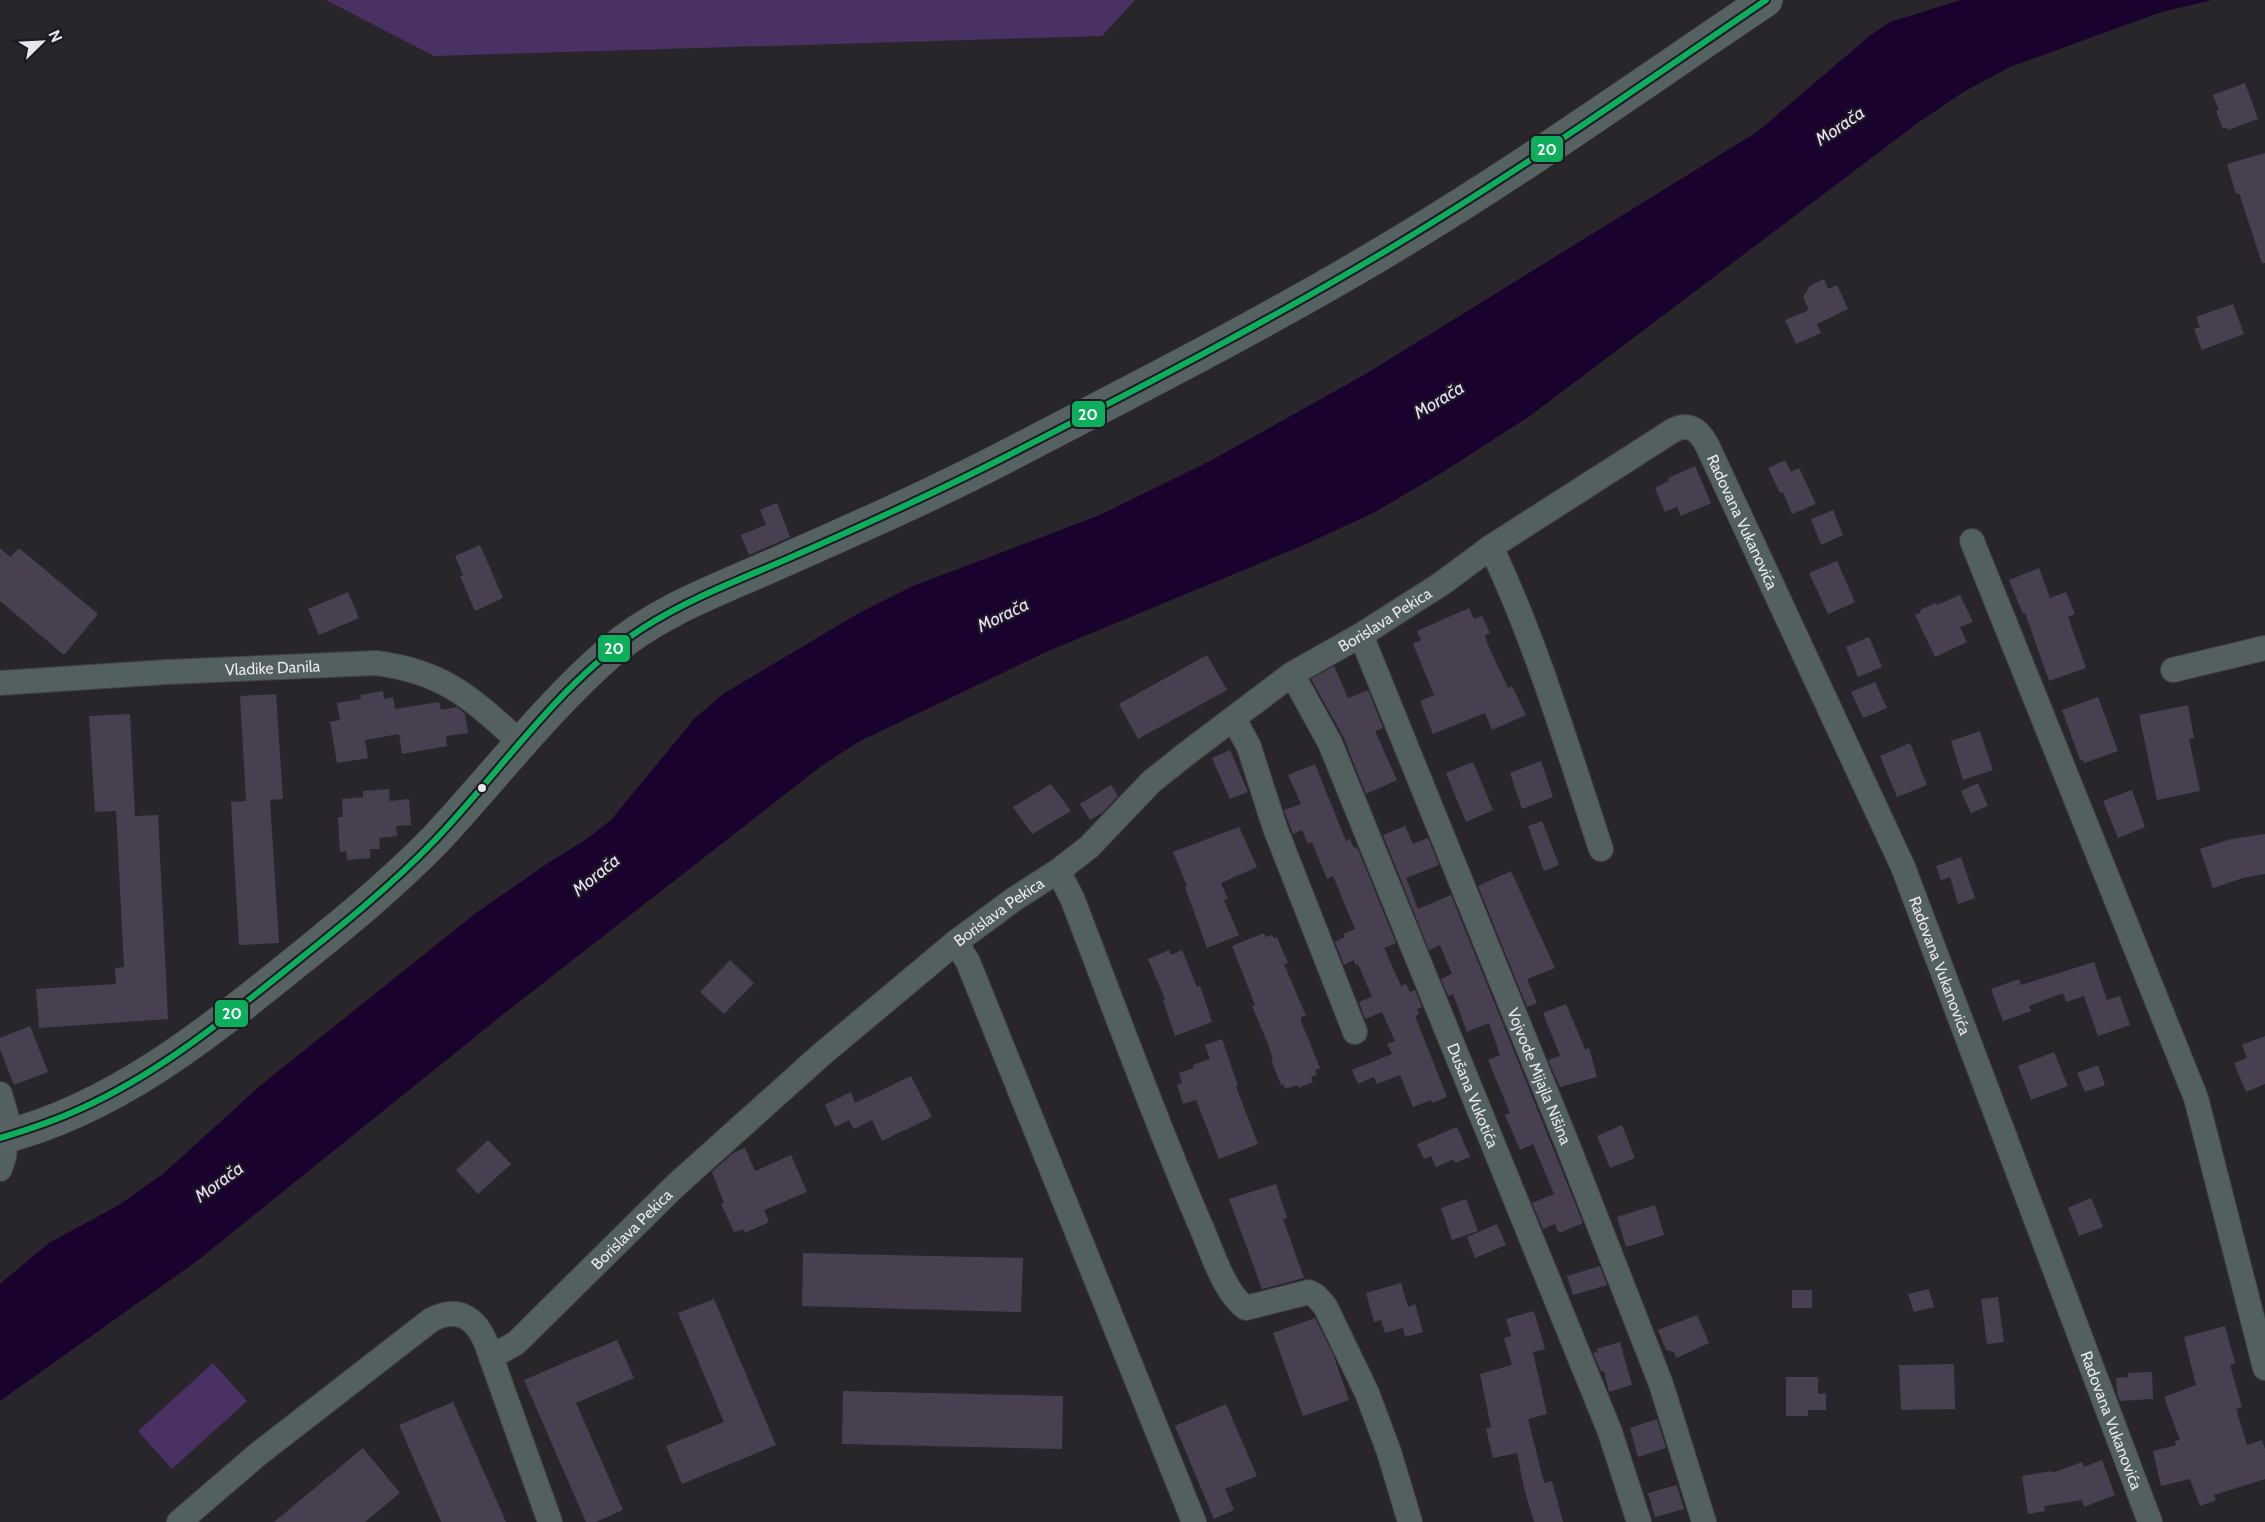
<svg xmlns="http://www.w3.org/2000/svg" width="2265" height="1522" viewBox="0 0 2265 1522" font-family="Cabin,sans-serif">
	<rect width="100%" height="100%" fill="#28252b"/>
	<path fill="#493263" d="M 326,0 L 1135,0 L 1102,36 L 434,56 Z
		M 213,1363 L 247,1401 L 172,1469 L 138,1431 Z"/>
	<path fill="#19032e" d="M 1961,0 L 2212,0 L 2161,12 L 2010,67 L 1965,91 L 1919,122 L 1530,416 L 1443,472 L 1373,513 L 1304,545 L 1046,652 L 858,742 L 820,767 L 506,1012 L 197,1261 L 0,1401 L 0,1284 L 49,1243 L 119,1205 L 163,1174 L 261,1085 L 476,913 L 548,863 L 584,841 L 611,820 L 695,718 L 723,694 L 859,613 L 913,586 L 1100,515 L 1210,461 L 1364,375 L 1757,132 L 1872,34 L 1890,22 Z"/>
	<path fill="#484051" d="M 2245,83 L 2258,119 L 2228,130 L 2227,127 L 2223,129 L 2216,111 L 2219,110 L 2213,95 Z
		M 2265,153 L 2265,263 L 2262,263 L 2239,193 L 2236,194 L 2227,164 Z
		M 1824,279 L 1828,289 L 1837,285 L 1848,309 L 1817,324 L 1821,333 L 1796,344 L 1785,320 L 1809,310 L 1803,297 L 1810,286 Z
		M 2233,304 L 2244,334 L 2202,350 L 2194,329 L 2200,327 L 2196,317 Z
		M 1785,460 L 1791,472 L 1799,468 L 1816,504 L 1792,514 L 1783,492 L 1780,493 L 1768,468 Z
		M 1695,466 L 1711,503 L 1681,516 L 1677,507 L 1665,512 L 1655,488 L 1669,481 L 1668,478 Z
		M 777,503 L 790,537 L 749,555 L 741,535 L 766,525 L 760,510 Z
		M 1833,510 L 1843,535 L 1821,545 L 1811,519 Z
		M 480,545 L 503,598 L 475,611 L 460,576 L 463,575 L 455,556 Z
		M 0,548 L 10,557 L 19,548 L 98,614 L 64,655 L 0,601 Z
		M 1837,561 L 1855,602 L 1828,614 L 1809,573 Z
		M 2039,568 L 2050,598 L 2066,592 L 2075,614 L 2068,617 L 2086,668 L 2049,681 L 2025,613 L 2023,614 L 2009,580 Z
		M 348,592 L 359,618 L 319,635 L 308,609 Z
		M 1960,595 L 1973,622 L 1960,627 L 1967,642 L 1935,657 L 1915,615 L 1921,612 L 1920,610 L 1936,603 L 1937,605 Z
		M 1469,608 L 1474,619 L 1482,616 L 1490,633 L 1485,635 L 1487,643 L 1508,688 L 1512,686 L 1526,715 L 1492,730 L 1485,713 L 1433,734 L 1420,701 L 1434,695 L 1413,644 L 1421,640 L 1417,631 Z
		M 1869,637 L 1882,667 L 1858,677 L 1846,647 Z
		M 1207,655 L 1227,690 L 1138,739 L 1119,704 Z
		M 1334,666 L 1348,698 L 1368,690 L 1383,728 L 1375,731 L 1397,780 L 1366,794 L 1343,736 L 1311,679 Z
		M 1875,682 L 1887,708 L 1863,718 L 1851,692 Z
		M 383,691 L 384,699 L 393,697 L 395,709 L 439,702 L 441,710 L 457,707 L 465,714 L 468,733 L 446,736 L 447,746 L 402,754 L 399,734 L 365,740 L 368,758 L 337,763 L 330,722 L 340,720 L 337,703 L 361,699 L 360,695 Z
		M 276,694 L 283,799 L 270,800 L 279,943 L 239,945 L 231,802 L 246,801 L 240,696 Z
		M 2098,697 L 2118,751 L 2084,763 L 2083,759 L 2080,760 L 2062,710 Z
		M 2188,705 L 2194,738 L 2189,739 L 2200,791 L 2157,800 L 2139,715 Z
		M 130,714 L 135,816 L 158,815 L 168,1019 L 39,1028 L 36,989 L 116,984 L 115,968 L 124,967 L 116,811 L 95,812 L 89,716 Z
		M 1980,731 L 1993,770 L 1963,780 L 1951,741 Z
		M 1910,743 L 1927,785 L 1897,797 L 1880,756 Z
		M 1230,750 L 1248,792 L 1230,799 L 1212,758 Z
		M 1541,761 L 1553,797 L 1522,809 L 1510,773 Z
		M 1473,762 L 1493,810 L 1466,822 L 1446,773 Z
		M 1315,764 L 1346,841 L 1350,839 L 1354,848 L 1357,847 L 1396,943 L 1384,948 L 1401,986 L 1406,984 L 1410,992 L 1415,990 L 1422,1007 L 1417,1009 L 1419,1014 L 1415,1016 L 1447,1097 L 1432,1103 L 1431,1100 L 1413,1107 L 1400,1075 L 1377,1084 L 1374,1077 L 1358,1084 L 1352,1070 L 1392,1054 L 1387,1044 L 1395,1041 L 1382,1012 L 1365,1019 L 1359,1002 L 1372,997 L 1358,964 L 1355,965 L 1354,960 L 1344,965 L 1335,942 L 1345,937 L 1343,934 L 1355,929 L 1333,876 L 1327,879 L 1312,842 L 1308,844 L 1302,830 L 1293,834 L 1284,810 L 1301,804 L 1288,775 Z
		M 1978,783 L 1988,806 L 1971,813 L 1961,791 Z
		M 1051,784 L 1071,811 L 1032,834 L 1013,807 Z
		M 1111,785 L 1118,796 L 1102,813 L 1090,820 L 1080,804 Z
		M 389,789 L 390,801 L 409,799 L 411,825 L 396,826 L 397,836 L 379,838 L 380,849 L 370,849 L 370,858 L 347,860 L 346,851 L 340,852 L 338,817 L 343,817 L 342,799 L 363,797 L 363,791 Z
		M 2132,790 L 2145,827 L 2118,838 L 2103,801 Z
		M 1542,821 L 1559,865 L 1544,871 L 1528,826 Z
		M 1405,826 L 1413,844 L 1428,838 L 1439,865 L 1406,878 L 1418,909 L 1451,895 L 1583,1223 L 1559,1233 L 1555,1224 L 1543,1229 L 1532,1203 L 1554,1194 L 1533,1144 L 1520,1150 L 1505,1115 L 1510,1113 L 1488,1060 L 1500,1055 L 1489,1023 L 1467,1032 L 1453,994 L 1448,996 L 1441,979 L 1452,974 L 1440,945 L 1429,950 L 1383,835 Z
		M 1239,827 L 1257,867 L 1221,883 L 1228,899 L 1224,900 L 1239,935 L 1207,948 L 1185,887 L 1187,886 L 1173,852 Z
		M 2265,834 L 2265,874 L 2243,878 L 2213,888 L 2200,849 L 2231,839 Z
		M 1961,857 L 1975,898 L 1958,904 L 1950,877 L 1941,880 L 1936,866 Z
		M 1511,871 L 1555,968 L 1527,979 L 1537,1003 L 1527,1007 L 1478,886 Z
		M 1264,933 L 1265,937 L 1272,935 L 1274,938 L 1277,937 L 1288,963 L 1284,964 L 1306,1016 L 1301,1017 L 1301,1021 L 1320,1068 L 1315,1070 L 1317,1075 L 1311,1077 L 1313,1082 L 1299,1088 L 1297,1085 L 1285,1089 L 1283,1084 L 1281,1085 L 1271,1060 L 1273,1060 L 1268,1044 L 1252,1006 L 1255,1005 L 1232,946 Z
		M 1169,950 L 1171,955 L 1182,950 L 1197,987 L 1200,986 L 1212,1022 L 1175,1036 L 1163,1000 L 1165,999 L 1148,959 Z
		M 730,960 L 754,983 L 724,1014 L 700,992 Z
		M 2094,962 L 2107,1000 L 2120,996 L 2130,1025 L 2098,1036 L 2084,996 L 2066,1002 L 2063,993 L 2029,1006 L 2031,1011 L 2003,1021 L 1991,989 L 2019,979 L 2021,985 Z
		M 1566,1004 L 1585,1049 L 1589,1048 L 1597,1077 L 1560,1087 L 1548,1060 L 1560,1056 L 1543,1013 Z
		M 30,1026 L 48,1072 L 14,1085 L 0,1049 L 0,1038 Z
		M 2265,1036 L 2265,1084 L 2246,1092 L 2234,1063 L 2247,1058 L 2242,1045 Z
		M 1222,1039 L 1238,1086 L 1236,1087 L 1258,1144 L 1219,1159 L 1196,1100 L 1183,1104 L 1177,1085 L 1182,1083 L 1179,1073 L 1194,1068 L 1193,1065 L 1210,1059 L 1205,1045 Z
		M 2054,1052 L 2068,1086 L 2031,1100 L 2018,1066 Z
		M 2098,1065 L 2105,1085 L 2085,1092 L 2077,1073 Z
		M 911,1076 L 932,1117 L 882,1141 L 872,1120 L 854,1129 L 849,1120 L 835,1127 L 825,1105 L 851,1092 L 855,1103 Z
		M 1622,1125 L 1635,1158 L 1610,1168 L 1597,1136 Z
		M 1457,1127 L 1470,1157 L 1455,1163 L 1454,1159 L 1436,1167 L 1431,1156 L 1424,1159 L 1417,1144 Z
		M 488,1140 L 511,1164 L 478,1194 L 456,1170 Z
		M 745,1148 L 755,1171 L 791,1155 L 807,1192 L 764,1210 L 769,1222 L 745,1233 L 743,1229 L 734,1232 L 721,1204 L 724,1203 L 712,1172 L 733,1153 Z
		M 1276,1184 L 1287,1218 L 1283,1219 L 1304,1278 L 1262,1289 L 1229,1199 Z
		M 2091,1198 L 2103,1227 L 2079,1236 L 2068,1208 Z
		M 1466,1199 L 1478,1231 L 1452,1240 L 1441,1208 Z
		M 1655,1205 L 1664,1235 L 1626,1247 L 1617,1217 Z
		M 1497,1224 L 1506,1245 L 1475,1258 L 1467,1237 Z
		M 803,1253 L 1023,1258 L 1021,1312 L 802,1306 Z
		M 1600,1266 L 1607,1285 L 1573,1295 L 1567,1276 Z
		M 1401,1283 L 1408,1307 L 1415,1304 L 1423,1332 L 1405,1337 L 1403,1328 L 1385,1333 L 1381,1320 L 1374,1322 L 1366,1293 Z
		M 1929,1289 L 1934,1307 L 1914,1312 L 1908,1294 Z
		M 1792,1290 L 1812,1290 L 1812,1308 L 1792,1308 Z
		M 1998,1297 L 2004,1342 L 1987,1344 L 1981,1299 Z
		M 714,1299 L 776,1445 L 682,1484 L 666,1446 L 724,1422 L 678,1313 Z
		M 1534,1311 L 1545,1349 L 1533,1352 L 1547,1414 L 1528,1419 L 1544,1483 L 1552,1481 L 1563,1522 L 1534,1522 L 1524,1488 L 1517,1453 L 1493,1458 L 1486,1428 L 1491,1427 L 1480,1374 L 1512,1365 L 1504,1338 L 1511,1336 L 1506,1319 Z
		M 1697,1315 L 1709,1343 L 1676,1358 L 1674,1352 L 1666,1350 L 1658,1330 Z
		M 1315,1318 L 1333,1354 L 1349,1400 L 1303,1416 L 1273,1333 Z
		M 2225,1326 L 2235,1363 L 2230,1365 L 2242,1407 L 2236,1409 L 2247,1445 L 2262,1440 L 2265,1449 L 2265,1479 L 2214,1495 L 2216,1500 L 2200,1506 L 2190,1479 L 2161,1486 L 2153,1451 L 2176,1445 L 2175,1441 L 2180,1440 L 2164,1397 L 2196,1385 L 2184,1337 Z
		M 617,1340 L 634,1378 L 576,1403 L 623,1510 L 596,1522 L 586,1522 L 524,1380 Z
		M 1620,1342 L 1632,1385 L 1609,1392 L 1604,1371 L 1601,1372 L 1593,1353 L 1598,1352 L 1597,1349 Z
		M 1954,1364 L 1955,1409 L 1901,1410 L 1899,1365 Z
		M 2152,1372 L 2153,1399 L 2120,1401 L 2117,1393 L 2116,1378 L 2128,1377 L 2128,1373 Z
		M 1786,1377 L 1818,1377 L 1818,1394 L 1826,1393 L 1826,1410 L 1808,1410 L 1808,1416 L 1786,1416 Z
		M 843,1391 L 1063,1396 L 1062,1449 L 842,1444 Z
		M 453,1402 L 506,1522 L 441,1522 L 399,1425 Z
		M 1226,1404 L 1257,1476 L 1225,1489 L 1234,1510 L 1214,1519 L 1175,1426 Z
		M 1657,1419 L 1666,1448 L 1638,1457 L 1630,1428 Z
		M 363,1448 L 400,1493 L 365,1522 L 274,1522 Z
		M 2102,1460 L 2115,1495 L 2084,1507 L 2082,1500 L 2044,1506 L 2045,1511 L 2028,1514 L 2022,1476 L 2052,1471 L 2052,1473 L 2082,1462 L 2084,1467 Z
		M 1677,1485 L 1684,1509 L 1655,1517 L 1648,1493 Z"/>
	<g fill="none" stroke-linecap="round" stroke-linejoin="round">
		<g stroke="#434145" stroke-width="26">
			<g id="minor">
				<path d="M 1972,541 L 2196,1098 L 2265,1368"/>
				<path d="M 1491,547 C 1537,644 1567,747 1601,849"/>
				<path id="s1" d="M 1361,635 L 1568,1146 L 1661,1384 L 1704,1522"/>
				<path d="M 2173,670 L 2265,648"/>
				<path id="s2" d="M 1292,674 L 1330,743 L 1610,1432 L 1639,1522"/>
				<path id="s3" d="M 0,683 L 167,672 L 376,663 C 445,672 471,698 521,743"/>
				<path d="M 1234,719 L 1249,747 L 1275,828 L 1355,1032"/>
				<path d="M 1058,871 L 1072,898 C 1115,1009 1155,1121 1202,1229 C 1212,1252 1225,1294 1246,1308 L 1309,1292 L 1316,1296 L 1325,1306 L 1367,1393 L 1389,1452 L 1410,1522"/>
				<path d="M 956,942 L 968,962 L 1194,1522"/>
				<path d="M 0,1094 L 12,1135"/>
				<path d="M 0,1169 L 4,1157 L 6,1137"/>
				<path d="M 179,1522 L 257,1455 L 431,1320 C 466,1302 482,1327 491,1357"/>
				<path id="s4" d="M 550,1522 L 491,1357 L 516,1343 L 675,1186 L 822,1054 L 956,942 L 1013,900 L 1058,871 L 1089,847 L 1151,782 L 1186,754 L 1292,674 L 1361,635 L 1441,584 L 1491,547 L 1672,431 C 1689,422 1698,429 1707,445 L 1903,867 L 2150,1522"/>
			</g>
		</g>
		<g stroke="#434145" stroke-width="34">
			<path id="secondary" d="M 0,1138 C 112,1110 203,1037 291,966 C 341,926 390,886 435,840 C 493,778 545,709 609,653 C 657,611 720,589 778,563 C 855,529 934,494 1009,455 C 1135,389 1262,325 1384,252 C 1515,174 1640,85 1766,0"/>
		</g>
		<use href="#minor" stroke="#52605f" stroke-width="24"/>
		<use href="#secondary" stroke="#556261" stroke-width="33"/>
		<g stroke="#1e1924" stroke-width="10">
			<path id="bus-1" d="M 0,1138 C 27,1130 54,1121 80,1109 C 158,1074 225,1019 291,966 C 341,926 391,886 435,840 C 503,769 560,681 643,628 C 688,599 739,580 787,559 C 862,526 937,492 1009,455 C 1135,390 1262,325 1384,252 C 1515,174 1640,86 1766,0"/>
		</g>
		<use href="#bus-1" stroke="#0daf5c" stroke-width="6"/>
	</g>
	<circle fill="#e9e6ee" stroke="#1e1924" stroke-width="2" cx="482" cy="788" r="5"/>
	<g text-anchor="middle" stroke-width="4.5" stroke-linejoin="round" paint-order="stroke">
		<g font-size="16" fill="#e9e6ee" stroke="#1e1924">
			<text dy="6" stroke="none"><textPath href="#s4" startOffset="1810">Radovana Vukanovića</textPath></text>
			<text dy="6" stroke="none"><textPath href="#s4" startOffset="1338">Borislava Pekica</textPath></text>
			<text dy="6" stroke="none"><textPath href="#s3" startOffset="273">Vladike Danila</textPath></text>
			<text dy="6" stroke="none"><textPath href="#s4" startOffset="852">Borislava Pekica</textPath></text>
			<text dy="6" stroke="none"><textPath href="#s4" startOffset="2296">Radovana Vukanovića</textPath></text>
			<text dy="6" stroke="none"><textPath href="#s1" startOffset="476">Vojvode Mijajla Nišina</textPath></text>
			<text dy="6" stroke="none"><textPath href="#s2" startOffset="459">Dušana Vukotića</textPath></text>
			<text dy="6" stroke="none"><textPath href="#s4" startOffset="366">Borislava Pekica</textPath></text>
			<text dy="6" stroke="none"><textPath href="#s4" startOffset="2782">Radovana Vukanovića</textPath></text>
		</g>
		<g font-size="18" font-style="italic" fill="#e8dff5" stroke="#1e1924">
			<text transform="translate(1840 126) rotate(-34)" y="6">Morača</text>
			<text transform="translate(1439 400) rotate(-31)" y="6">Morača</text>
			<text transform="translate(1003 615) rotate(-26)" y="6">Morača</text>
			<text transform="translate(596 875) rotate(-39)" y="6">Morača</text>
			<text transform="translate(219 1182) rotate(-36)" y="6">Morača</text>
		</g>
	</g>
	<g stroke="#1e1924" stroke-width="2">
		<rect x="1530" y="135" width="34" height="28" rx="6" fill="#0daf5c"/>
		<rect x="1071" y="400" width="35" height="28" rx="6" fill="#0daf5c"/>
		<rect x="597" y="634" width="34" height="29" rx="6" fill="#0daf5c"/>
		<rect x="214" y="999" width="35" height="29" rx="6" fill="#0daf5c"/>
	</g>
	<g font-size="16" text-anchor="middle" font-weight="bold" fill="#fff">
		<text x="1547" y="155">20</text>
		<text x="1088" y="420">20</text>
		<text x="614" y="654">20</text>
		<text x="232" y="1019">20</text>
	</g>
	<g transform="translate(42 42) rotate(66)" stroke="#1e1924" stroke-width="4.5" paint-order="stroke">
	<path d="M0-4.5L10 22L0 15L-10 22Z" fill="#e9e6ee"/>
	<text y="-9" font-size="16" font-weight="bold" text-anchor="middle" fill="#e9e6ee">N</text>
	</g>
</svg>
